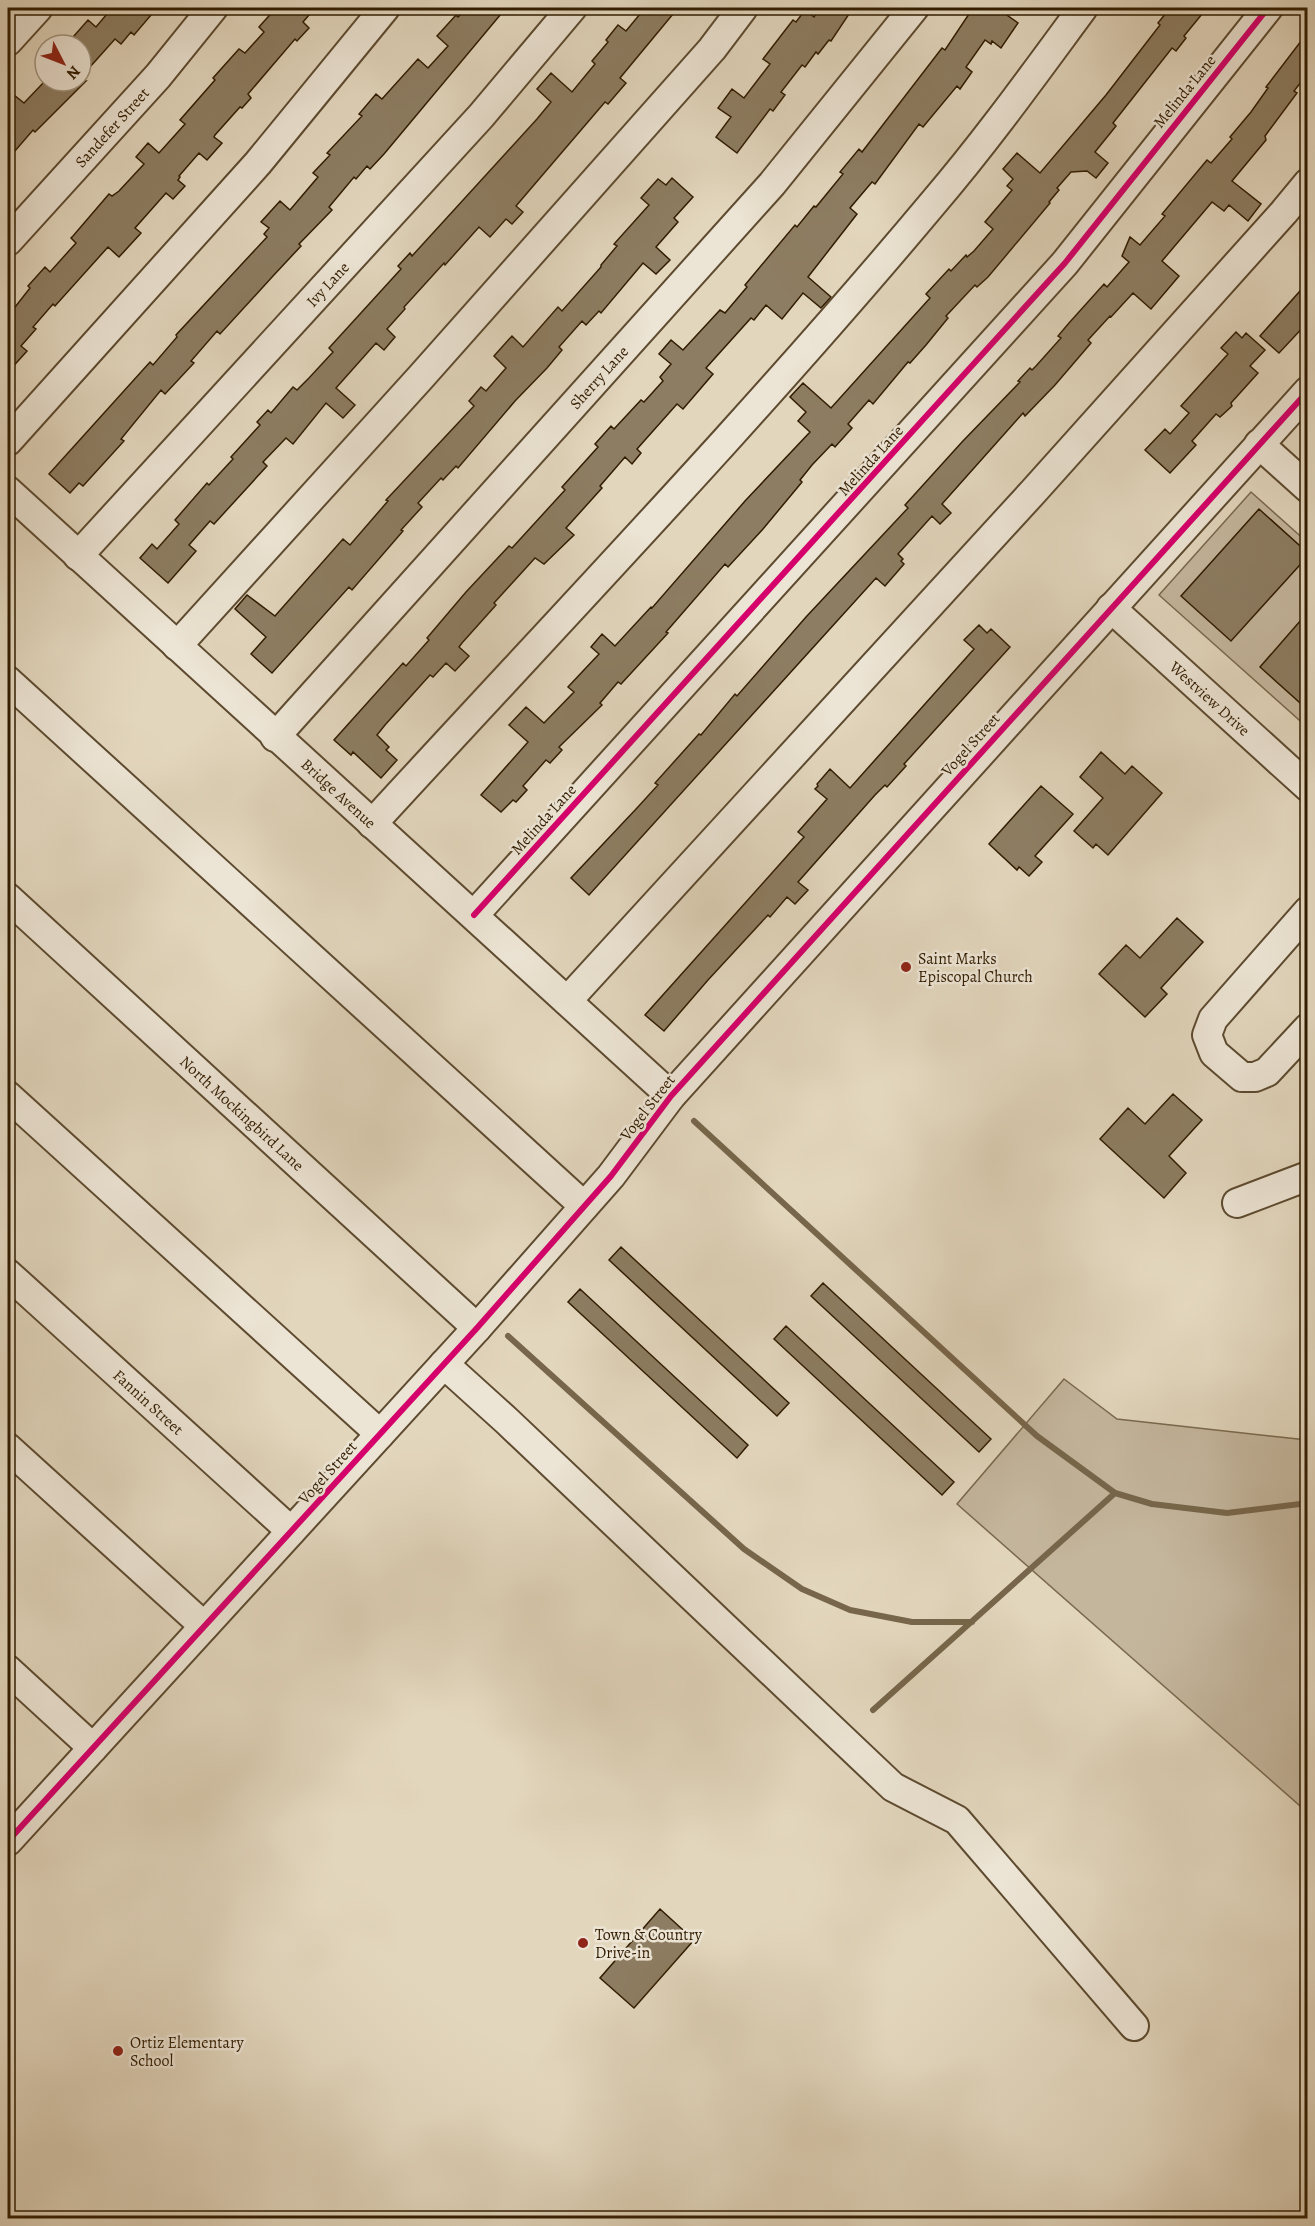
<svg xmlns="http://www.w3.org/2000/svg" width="1315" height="2226" viewBox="0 0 1315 2226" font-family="Alegreya,serif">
	<rect width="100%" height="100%" fill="#e2d6bd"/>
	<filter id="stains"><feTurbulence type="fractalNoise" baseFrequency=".00333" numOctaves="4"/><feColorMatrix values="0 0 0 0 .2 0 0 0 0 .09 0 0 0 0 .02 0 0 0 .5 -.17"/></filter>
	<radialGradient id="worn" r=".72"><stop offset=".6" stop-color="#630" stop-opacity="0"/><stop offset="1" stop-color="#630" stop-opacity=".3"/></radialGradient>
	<path fill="#c4b69d" stroke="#7a694e" stroke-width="1.5" d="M 1251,492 L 1307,542 L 1307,727 L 1159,595 Z
		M 1064,1379 L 1117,1419 L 1307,1440 L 1307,1812 L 957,1504 Z"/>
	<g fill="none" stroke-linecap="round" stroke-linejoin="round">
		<path stroke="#77664b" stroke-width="6" d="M 694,1121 L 1037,1436 L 1115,1493 L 1152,1504 L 1227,1513 L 1308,1503
			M 508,1336 L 744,1549 L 802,1589 L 850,1610 L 912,1622 L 972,1622
			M 873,1710 L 1115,1493"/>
	</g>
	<path fill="#8d7d62" stroke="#311c00" stroke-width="1.5" d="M 112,8 L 157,8 L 134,35 L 131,32 L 121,44 L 115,39 L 81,77 L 81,45 L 66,45 L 88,20 L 96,27 Z
		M 276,8 L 315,8 L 303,22 L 309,28 L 297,41 L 295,39 L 248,94 L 251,98 L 242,108 L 240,107 L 215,135 L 214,137 L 222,143 L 207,160 L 199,153 L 179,176 L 180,177 L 178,180 L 185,186 L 173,199 L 166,193 L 135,228 L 141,233 L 119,257 L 108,247 L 55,306 L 53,304 L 33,327 L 36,329 L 21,346 L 27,351 L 8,372 L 8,316 L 30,288 L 28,286 L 45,267 L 50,272 L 76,243 L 71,238 L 73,236 L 109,194 L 112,196 L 119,191 L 144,164 L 136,157 L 148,143 L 159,153 L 185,124 L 180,120 L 215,80 L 213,78 L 239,49 L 245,53 L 264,32 L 259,27 Z
		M 467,8 L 506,8 L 384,154 L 370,169 L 367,166 L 356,179 L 354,177 L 329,207 L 332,210 L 299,244 L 301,246 L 273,276 L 220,334 L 217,331 L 191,361 L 194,363 L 165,394 L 161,390 L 121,439 L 124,441 L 83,486 L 79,483 L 70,493 L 49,474 L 150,362 L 153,365 L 177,337 L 176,335 L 267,237 L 264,234 L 269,228 L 261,222 L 280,201 L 290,210 L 318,177 L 313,173 L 330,155 L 327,153 L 362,116 L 359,114 L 376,94 L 382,99 L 418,59 L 428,68 L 448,46 L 437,36 L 456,15 L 458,17 Z
		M 645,8 L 678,8 L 620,78 L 626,83 L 608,104 L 605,102 L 516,206 L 523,212 L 512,224 L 506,219 L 490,237 L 479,227 L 445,265 L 444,263 L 404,307 L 405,309 L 387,329 L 395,337 L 384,350 L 376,343 L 336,388 L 355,405 L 343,418 L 326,403 L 293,444 L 286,438 L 263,462 L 267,466 L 214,524 L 210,521 L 189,545 L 196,551 L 168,583 L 140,558 L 152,544 L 157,549 L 179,524 L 175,520 L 207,483 L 209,485 L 233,459 L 231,457 L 260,425 L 257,422 L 268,410 L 271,413 L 293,387 L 297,390 L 309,378 L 333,352 L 329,348 L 401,269 L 398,266 L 410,253 L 412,256 L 537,119 L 551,102 L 537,89 L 551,73 L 572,92 L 595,64 L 592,61 L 608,42 L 606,40 L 618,25 L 626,31 Z
		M 820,8 L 853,8 L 831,41 L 829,40 L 818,54 L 816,52 L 805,67 L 802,65 L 781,92 L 785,95 L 773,111 L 770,109 L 737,153 L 716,137 L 731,117 L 718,108 L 732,89 L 744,98 L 770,64 L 763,59 L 793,20 L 796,22 L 805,10 L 814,17 Z
		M 973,8 L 1009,8 L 1004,13 L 1018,23 L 1001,48 L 992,41 L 991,44 L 985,40 L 966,67 L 972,72 L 960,89 L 957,86 L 923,127 L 919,124 L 875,184 L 872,182 L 850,208 L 857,214 L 808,277 L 831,297 L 821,308 L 803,293 L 782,319 L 766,305 L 754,320 L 751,318 L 706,368 L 713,374 L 683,409 L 677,404 L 637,449 L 641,453 L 632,464 L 625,457 L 600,486 L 602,488 L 566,528 L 574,535 L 544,564 L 535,558 L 494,603 L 496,605 L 462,643 L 459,647 L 469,656 L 455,671 L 446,663 L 433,677 L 430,675 L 385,725 L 377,735 L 389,747 L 386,750 L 397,760 L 381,778 L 353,752 L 351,755 L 334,740 L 403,663 L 406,666 L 429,640 L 427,638 L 466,592 L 509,546 L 512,548 L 565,490 L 562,487 L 598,447 L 595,444 L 611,426 L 614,429 L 641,400 L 644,402 L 663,381 L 660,377 L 671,364 L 659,354 L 671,340 L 683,350 L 720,310 L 725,313 L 747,287 L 745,285 L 795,225 L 797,227 L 814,206 L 816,207 L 843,174 L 840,172 L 859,149 L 862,152 L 942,48 L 945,50 Z
		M 1170,8 L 1207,8 L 1184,36 L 1186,38 L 1176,51 L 1172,48 L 1113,123 L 1116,126 L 1095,152 L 1108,163 L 1096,178 L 1087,171 L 1071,172 L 1057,188 L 1059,190 L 1049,202 L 1050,203 L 988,277 L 977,287 L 975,285 L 946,316 L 948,318 L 926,345 L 910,363 L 908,362 L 873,404 L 869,400 L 848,424 L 852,428 L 835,447 L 832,444 L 812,465 L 800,480 L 802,482 L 763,529 L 728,567 L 725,564 L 666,632 L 668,633 L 621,684 L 618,682 L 600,703 L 602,705 L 559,747 L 562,750 L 550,763 L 546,760 L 523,786 L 527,790 L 516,802 L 513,800 L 501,812 L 481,795 L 528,742 L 509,725 L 526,707 L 544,723 L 574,692 L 568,687 L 599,654 L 591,647 L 602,634 L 615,646 L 651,607 L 652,608 L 745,501 L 810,432 L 798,421 L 806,412 L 790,397 L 803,383 L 831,408 L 930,298 L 926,294 L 949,269 L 951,271 L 966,255 L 967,257 L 974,251 L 993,229 L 985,222 L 1012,190 L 1007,186 L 1013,179 L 1003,169 L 1017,153 L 1040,173 L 1106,95 L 1160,25 L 1158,23 Z
		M 1308,32 L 1308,73 L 1294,91 L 1297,93 L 1265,136 L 1266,140 L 1232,181 L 1261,204 L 1248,221 L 1229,205 L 1224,211 L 1212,202 L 1162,261 L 1179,276 L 1151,309 L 1133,293 L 1111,317 L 1110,316 L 1088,340 L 1091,343 L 1055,385 L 1025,416 L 1023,413 L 942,504 L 951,513 L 940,524 L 932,516 L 898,554 L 903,559 L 901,561 L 904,564 L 885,586 L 876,578 L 589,895 L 571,878 L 637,808 L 658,785 L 655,783 L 699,734 L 701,735 L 735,694 L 737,696 L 806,617 L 908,508 L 905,505 L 962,442 L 1020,382 L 1018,381 L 1030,368 L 1032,370 L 1036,366 L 1061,338 L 1058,336 L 1069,323 L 1104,284 L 1107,287 L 1129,262 L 1122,256 L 1130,237 L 1140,245 L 1165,216 L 1162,214 L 1207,160 L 1211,163 L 1232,139 L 1230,137 L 1251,112 L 1268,88 L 1266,87 Z
		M 45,81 L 86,81 L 35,132 L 33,130 L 8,159 L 8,102 L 14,95 L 24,103 Z
		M 672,178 L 693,197 L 674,218 L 678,222 L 656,247 L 670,260 L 656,274 L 643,263 L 601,313 L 599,311 L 586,325 L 582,321 L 559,347 L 562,350 L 547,368 L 515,401 L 458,468 L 456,466 L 443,480 L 441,478 L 418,503 L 422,507 L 401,530 L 403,531 L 352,590 L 349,587 L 272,673 L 251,654 L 266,637 L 235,609 L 247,595 L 275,616 L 343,539 L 350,545 L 388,501 L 386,500 L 474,406 L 469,401 L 481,387 L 486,391 L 506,368 L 494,356 L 512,336 L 523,347 L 558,307 L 562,311 L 601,267 L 601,265 L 617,246 L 614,244 L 649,205 L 641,198 L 658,179 L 666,185 Z
		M 1308,282 L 1308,322 L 1279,353 L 1260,336 Z
		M 1236,332 L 1242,338 L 1246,333 L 1265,350 L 1250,366 L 1258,373 L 1231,403 L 1232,406 L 1220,417 L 1216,414 L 1192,441 L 1196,445 L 1170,473 L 1145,450 L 1165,429 L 1170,434 L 1189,413 L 1181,406 L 1228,354 L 1221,348 Z
		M 1259,509 L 1308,553 L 1308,556 L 1231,641 L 1181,596 Z
		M 1308,612 L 1308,710 L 1260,667 Z
		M 979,625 L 987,633 L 991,629 L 1010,647 L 904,764 L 906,766 L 887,787 L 885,785 L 875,795 L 798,882 L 808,890 L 795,904 L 787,897 L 770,917 L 768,915 L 708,980 L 664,1031 L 645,1015 L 804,837 L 798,832 L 827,799 L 815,789 L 818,786 L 817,784 L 830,769 L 850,788 L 974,649 L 964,640 Z
		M 1101,752 L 1125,774 L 1132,766 L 1162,793 L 1108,855 L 1096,844 L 1093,848 L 1074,831 L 1103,798 L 1080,777 Z
		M 1041,786 L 1073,814 L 1035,856 L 1042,862 L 1029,876 L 1019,867 L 1017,870 L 989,844 Z
		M 1177,918 L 1203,942 L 1161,988 L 1167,994 L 1145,1017 L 1099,974 L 1126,945 L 1140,958 Z
		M 1173,1094 L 1202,1120 L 1169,1156 L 1186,1173 L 1164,1198 L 1100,1139 L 1128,1108 L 1145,1124 Z
		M 621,1247 L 789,1403 L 777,1416 L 609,1260 Z
		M 823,1283 L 991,1439 L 979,1452 L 811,1296 Z
		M 580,1289 L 748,1445 L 737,1458 L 568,1302 Z
		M 786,1326 L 954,1482 L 942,1495 L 774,1339 Z
		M 660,1909 L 694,1940 L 634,2008 L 600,1978 Z"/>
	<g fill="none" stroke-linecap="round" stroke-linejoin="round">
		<g stroke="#5d4a2f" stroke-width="32">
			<g id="minor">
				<path d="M 8,41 L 38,8"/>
				<path id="s1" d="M 8,241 L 158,76 L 213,8"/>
				<path d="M 8,441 L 258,163 L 385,8"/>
				<path d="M 1259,444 L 1308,488"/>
				<path id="s2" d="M 8,491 L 671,1096"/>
				<path id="s3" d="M 78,556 L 481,116 L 572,8"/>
				<path id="s4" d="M 1111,608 L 1308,787"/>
				<path d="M 177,646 L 420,378 L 712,49 L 743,8"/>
				<path d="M 8,681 L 584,1206"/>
				<path id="s5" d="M 275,737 L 772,184 L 914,8"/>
				<path d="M 372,824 C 561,618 755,416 934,202 C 987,140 1035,73 1083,8"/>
				<path id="s6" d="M 8,898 L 477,1328"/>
				<path d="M 1308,911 L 1213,1019 L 1207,1035 L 1214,1053 L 1242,1077 L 1255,1077 L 1267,1072 L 1308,1028"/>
				<path d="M 474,915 L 1065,263 L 1268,8"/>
				<path d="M 567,1001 L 1033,492 L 1284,212 L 1308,183"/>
				<path d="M 8,1096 L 380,1434"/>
				<path d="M 1237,1203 L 1308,1176"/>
				<path id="s7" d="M 8,1274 L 291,1531"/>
				<path d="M 444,1364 L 507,1421 L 893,1787 L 957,1820 L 1134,2026"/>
				<path d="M 8,1448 L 204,1626"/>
				<path d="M 8,1670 L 93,1748"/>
				<path d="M 8,1841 L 477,1328 L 611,1176 L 671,1096 L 1308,391"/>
			</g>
		</g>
		<use href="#minor" stroke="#ece4d4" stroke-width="28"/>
		<g stroke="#ece4d4" stroke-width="10">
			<path id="cycleway" d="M 474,915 L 1065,263 L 1268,8
				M 8,1841 L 477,1328 L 611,1176 L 671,1096 L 1308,391"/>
		</g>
		<use href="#cycleway" stroke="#d6006c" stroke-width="6"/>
	</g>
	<g fill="#8f2418" stroke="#ece4d4" stroke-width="2">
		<circle cx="906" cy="967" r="6"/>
		<circle cx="583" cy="1943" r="6"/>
		<circle cx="118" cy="2051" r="6"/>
	</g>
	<g text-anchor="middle" stroke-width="5" stroke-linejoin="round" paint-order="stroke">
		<g font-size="16" fill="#311c00" stroke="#ece4d4">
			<text transform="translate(1184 91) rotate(-51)" y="6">Melinda Lane</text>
			<text dy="6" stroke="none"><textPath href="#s1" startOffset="154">Sandefer Street</textPath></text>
			<text dy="6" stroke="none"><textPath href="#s3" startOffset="369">Ivy Lane</textPath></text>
			<text dy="6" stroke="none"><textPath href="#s5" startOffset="484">Sherry Lane</textPath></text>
			<text transform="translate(870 460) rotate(-48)" y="6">Melinda Lane</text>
			<text dy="6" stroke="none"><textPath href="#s4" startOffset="134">Westview Drive</textPath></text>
			<text transform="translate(970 744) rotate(-48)" y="6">Vogel Street</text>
			<text dy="6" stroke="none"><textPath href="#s2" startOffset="448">Bridge Avenue</textPath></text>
			<text transform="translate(543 819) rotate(-48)" y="6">Melinda Lane</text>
			<text transform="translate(647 1107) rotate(-52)" y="6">Vogel Street</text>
			<text dy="6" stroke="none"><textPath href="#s6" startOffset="318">North Mockingbird Lane</textPath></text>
			<text dy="6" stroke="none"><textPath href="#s7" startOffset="190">Fannin Street</textPath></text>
			<text transform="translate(327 1472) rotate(-48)" y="6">Vogel Street</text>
		</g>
		<g font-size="16" fill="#311c00" stroke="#ece4d4" text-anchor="start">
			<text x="918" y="964">Saint Marks<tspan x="918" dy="18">Episcopal Church</tspan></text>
			<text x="595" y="1940">Town &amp; Country<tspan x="595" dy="18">Drive-in</tspan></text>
			<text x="130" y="2048">Ortiz Elementary<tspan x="130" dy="18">School</tspan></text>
		</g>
	</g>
	<rect width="1315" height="2226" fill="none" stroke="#e2d6bd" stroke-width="30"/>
	<rect x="9" y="9" width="1297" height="2208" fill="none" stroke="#311c00" stroke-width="3"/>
	<rect x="15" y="15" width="1285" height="2196" fill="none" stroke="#311c00" stroke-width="1.5"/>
	<g transform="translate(63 63) rotate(132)"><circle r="28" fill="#ece4d4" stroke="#a1947f" stroke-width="1.5"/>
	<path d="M0-4.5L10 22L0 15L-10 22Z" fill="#8f2418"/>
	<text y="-9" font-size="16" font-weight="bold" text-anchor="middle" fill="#311c00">N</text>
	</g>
	<rect width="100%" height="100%" filter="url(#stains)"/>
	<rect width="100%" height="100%" fill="url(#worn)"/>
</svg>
